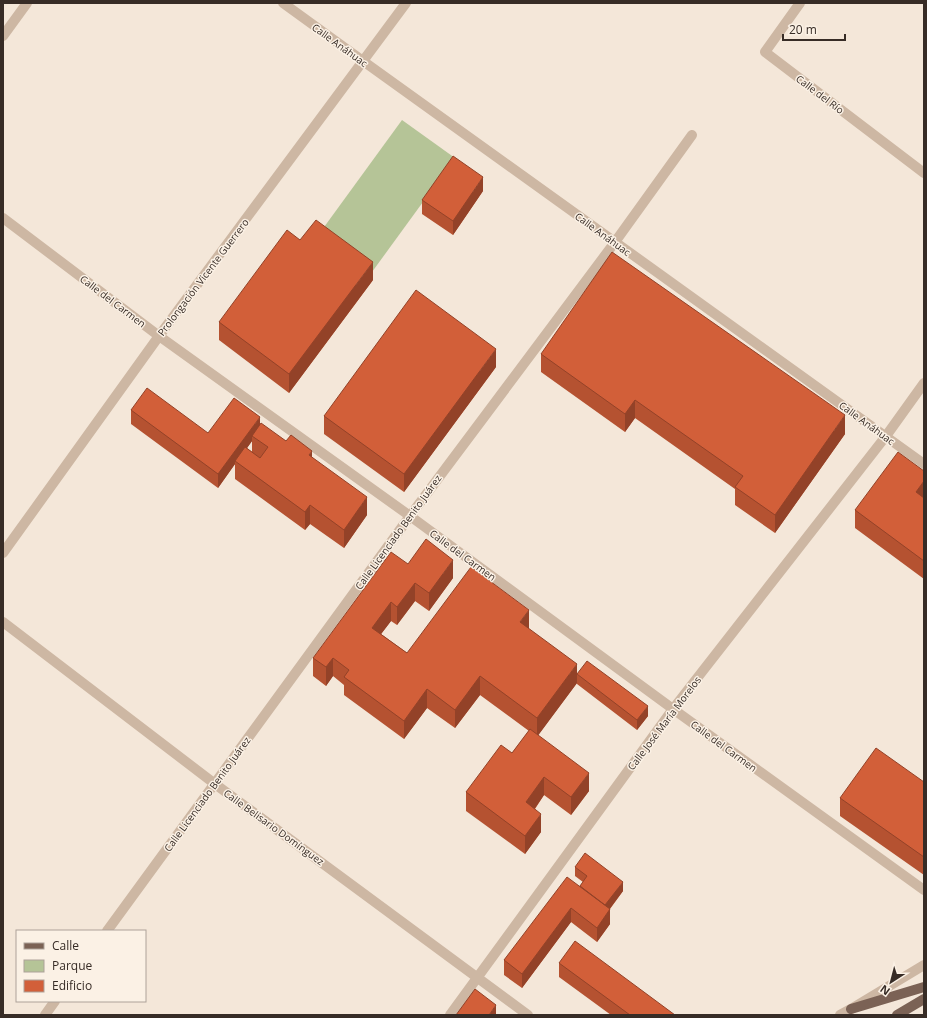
<svg xmlns="http://www.w3.org/2000/svg" width="927" height="1018" viewBox="0 0 927 1018" font-family="'Open Sans',sans-serif">
	<rect width="100%" height="100%" fill="#f4e7d9"/>
	<path fill="#b5c497" d="M 402,120 L 455,158 L 372,272 L 319,234 Z"/>
	<g fill="none" stroke-linecap="round" stroke-linejoin="round">
		<path stroke="#cdb7a3" stroke-width="10" d="M 283,3 L 363,61
			M 800,3 L 765,52 L 924,173
			M 3,36 L 27,3
			M 3,218 L 159,336 L 410,516 L 673,709 L 924,890
			M 3,622 L 215,784 L 528,1015
			M 107,931 L 410,516 L 615,242 L 692,135
			M 45,1015 L 55,1001
			M 450,1015 L 673,709 L 886,436 L 924,383"/>
		<path stroke="#cdb7a3" stroke-width="10" d="M 363,61 L 924,464
			M 3,553 L 159,336 L 406,3
			M 840,1015 L 851,1009 L 924,965"/>
		<path stroke="#7b6255" stroke-width="10" d="M 851,1009 L 924,987
			M 897,1015 L 924,999"/>
	</g>
	<path fill="#b55231" fill-rule="evenodd" d="M 483,191 L 453,235 L 422,214 L 422,200 Z
		M 373,280 L 289,393 L 219,340 L 219,322 Z
		M 541,354 L 845,434 L 775,533 L 735,505 L 735,489 L 635,418 L 625,432 L 541,372 Z
		M 496,367 L 404,492 L 324,434 L 324,416 Z
		M 131,410 L 208,433 L 260,425 L 312,457 L 367,515 L 344,548 L 310,524 L 305,530 L 235,479 L 235,464 L 218,488 L 131,424 ZM 252,441 L 252,452 L 247,448 Z
		M 924,471 L 924,579 L 855,528 L 855,510 Z
		M 408,564 L 453,578 L 429,611 L 415,601 L 397,625 L 391,621 L 381,634 L 407,653 L 529,628 L 528,629 L 577,683 L 538,735 L 589,791 L 571,815 L 544,795 L 535,809 L 541,832 L 525,854 L 466,811 L 466,792 L 512,753 L 529,731 L 480,695 L 455,728 L 427,708 L 404,739 L 344,695 L 344,685 L 333,676 L 326,686 L 313,676 L 313,658 Z
		M 577,674 L 648,716 L 637,730 L 577,684 Z
		M 924,782 L 924,875 L 840,816 L 840,798 Z
		M 575,867 L 623,891 L 610,909 L 610,924 L 597,942 L 571,922 L 522,988 L 504,975 L 504,960 L 580,886 L 583,882 L 575,876 Z
		M 559,963 L 675,1015 L 611,1015 L 559,977 Z"/>
	<path fill="#934228" d="M 483,177 L 483,191 L 453,235 L 453,221 Z
		M 373,262 L 373,280 L 289,393 L 289,374 Z
		M 496,349 L 496,367 L 404,492 L 404,474 Z
		M 635,400 L 635,418 L 625,432 L 625,414 Z
		M 845,415 L 845,434 L 775,533 L 775,515 Z
		M 260,417 L 260,431 L 252,436 L 252,441 L 237,462 L 235,461 L 235,464 L 218,488 L 218,474 Z
		M 312,451 L 312,469 L 309,455 Z
		M 924,481 L 924,500 L 916,492 Z
		M 367,497 L 367,515 L 344,548 L 344,530 Z
		M 310,505 L 310,524 L 305,530 L 305,512 Z
		M 453,560 L 453,578 L 429,611 L 429,593 Z
		M 415,583 L 415,601 L 397,625 L 397,607 Z
		M 391,602 L 391,621 L 372,646 L 372,628 Z
		M 529,610 L 529,628 L 520,641 L 520,622 Z
		M 333,658 L 333,676 L 326,686 L 326,667 Z
		M 577,664 L 577,683 L 537,737 L 537,718 Z
		M 480,676 L 480,695 L 455,728 L 455,710 Z
		M 427,689 L 427,708 L 404,739 L 404,721 Z
		M 648,706 L 648,716 L 637,730 L 637,720 Z
		M 589,773 L 589,791 L 571,815 L 571,797 Z
		M 544,777 L 544,795 L 526,821 L 526,802 Z
		M 541,814 L 541,832 L 525,854 L 525,836 Z
		M 623,882 L 623,891 L 605,915 L 605,905 Z
		M 571,908 L 571,922 L 522,988 L 522,974 Z
		M 610,909 L 610,924 L 597,942 L 597,928 Z
		M 496,1005 L 496,1015 L 489,1015 Z"/>
	<path fill="#d25f39" stroke="#934228" d="M 453,156 L 483,177 L 453,221 L 422,200 Z
		M 316,220 L 373,262 L 289,374 L 219,322 L 287,230 L 300,240 Z
		M 612,252 L 845,415 L 775,515 L 735,487 L 743,476 L 635,400 L 625,414 L 541,354 Z
		M 416,290 L 496,349 L 404,474 L 324,416 Z
		M 147,388 L 208,433 L 234,398 L 260,417 L 218,474 L 131,410 Z
		M 261,423 L 286,441 L 291,435 L 312,451 L 309,455 L 367,497 L 344,530 L 310,505 L 305,512 L 235,461 L 245,447 L 260,458 L 268,447 L 252,436 Z
		M 898,452 L 924,471 L 924,481 L 916,492 L 924,498 L 924,561 L 855,510 Z
		M 426,539 L 453,560 L 429,593 L 415,583 L 397,607 L 391,602 L 372,628 L 407,653 L 471,567 L 529,610 L 520,622 L 577,664 L 537,718 L 480,676 L 455,710 L 427,689 L 404,721 L 344,677 L 349,670 L 333,658 L 326,667 L 313,658 L 391,552 L 408,564 Z
		M 587,661 L 648,706 L 637,720 L 577,674 Z
		M 530,729 L 589,773 L 571,797 L 544,777 L 526,802 L 541,814 L 525,836 L 466,792 L 501,745 L 512,753 Z
		M 876,748 L 924,782 L 924,857 L 840,798 Z
		M 585,853 L 623,882 L 605,905 L 580,886 L 587,876 L 575,867 Z
		M 567,877 L 610,909 L 597,928 L 571,908 L 522,974 L 504,960 Z
		M 575,941 L 675,1015 L 630,1015 L 559,963 Z
		M 475,989 L 496,1005 L 489,1015 L 456,1015 Z"/>
	<g text-anchor="middle" stroke-width="3" stroke-linejoin="round" paint-order="stroke">
		<g font-size="10" fill="#372c26" stroke="#fbf1e5">
			<text transform="translate(340 45) rotate(36)" y="4">Calle Anáhuac</text>
			<text transform="translate(820 94) rotate(37)" y="4">Calle del Río</text>
			<text transform="translate(603 234) rotate(36)" y="4">Calle Anáhuac</text>
			<text transform="translate(203 277) rotate(-53)" y="4">Prolongación Vicente Guerrero</text>
			<text transform="translate(113 301) rotate(37)" y="4">Calle del Carmen</text>
			<text transform="translate(867 423) rotate(36)" y="4">Calle Anáhuac</text>
			<text transform="translate(398 532) rotate(-54)" y="4">Calle Licenciado Benito Juárez</text>
			<text transform="translate(463 555) rotate(36)" y="4">Calle del Carmen</text>
			<text transform="translate(664 723) rotate(-53)" y="4">Calle José María Morelos</text>
			<text transform="translate(724 746) rotate(36)" y="4">Calle del Carmen</text>
			<text transform="translate(207 794) rotate(-54)" y="4">Calle Licenciado Benito Juárez</text>
			<text transform="translate(274 827) rotate(36)" y="4">Calle Belisario Domínguez</text>
		</g>
	</g>
	<rect width="927" height="1018" fill="none" stroke="#372c26" stroke-width="8"/>
	<rect x="16" y="930" width="130" height="72" fill="#fbf1e5" stroke="#ada299"/>
	<rect x="24" y="943" width="20" height="6" fill="#7b6255" stroke="#ada299"/>
	<text x="52" y="950" font-size="12" fill="#372c26">Calle</text>
	<rect x="24" y="960" width="20" height="12" fill="#b5c497" stroke="#ada299"/>
	<text x="52" y="970" font-size="12" fill="#372c26">Parque</text>
	<rect x="24" y="980" width="20" height="12" fill="#d25f39" stroke="#ada299"/>
	<text x="52" y="990" font-size="12" fill="#372c26">Edificio</text>
	<g transform="translate(891 982) rotate(216)" stroke="#fbf1e5" stroke-width="3" paint-order="stroke">
	<path d="M0-3L7 15L0 10L-7 15Z" fill="#372c26"/>
	<text y="-6" font-size="11" font-weight="bold" text-anchor="middle" fill="#372c26">N</text>
	</g>
	<path d="M783 34v6h62v-6" fill="none" stroke="#372c26" stroke-width="2"/>
	<text x="789" y="34" font-size="12" fill="#372c26" stroke="#fbf1e5" stroke-width="3" paint-order="stroke">20 m</text>
</svg>
